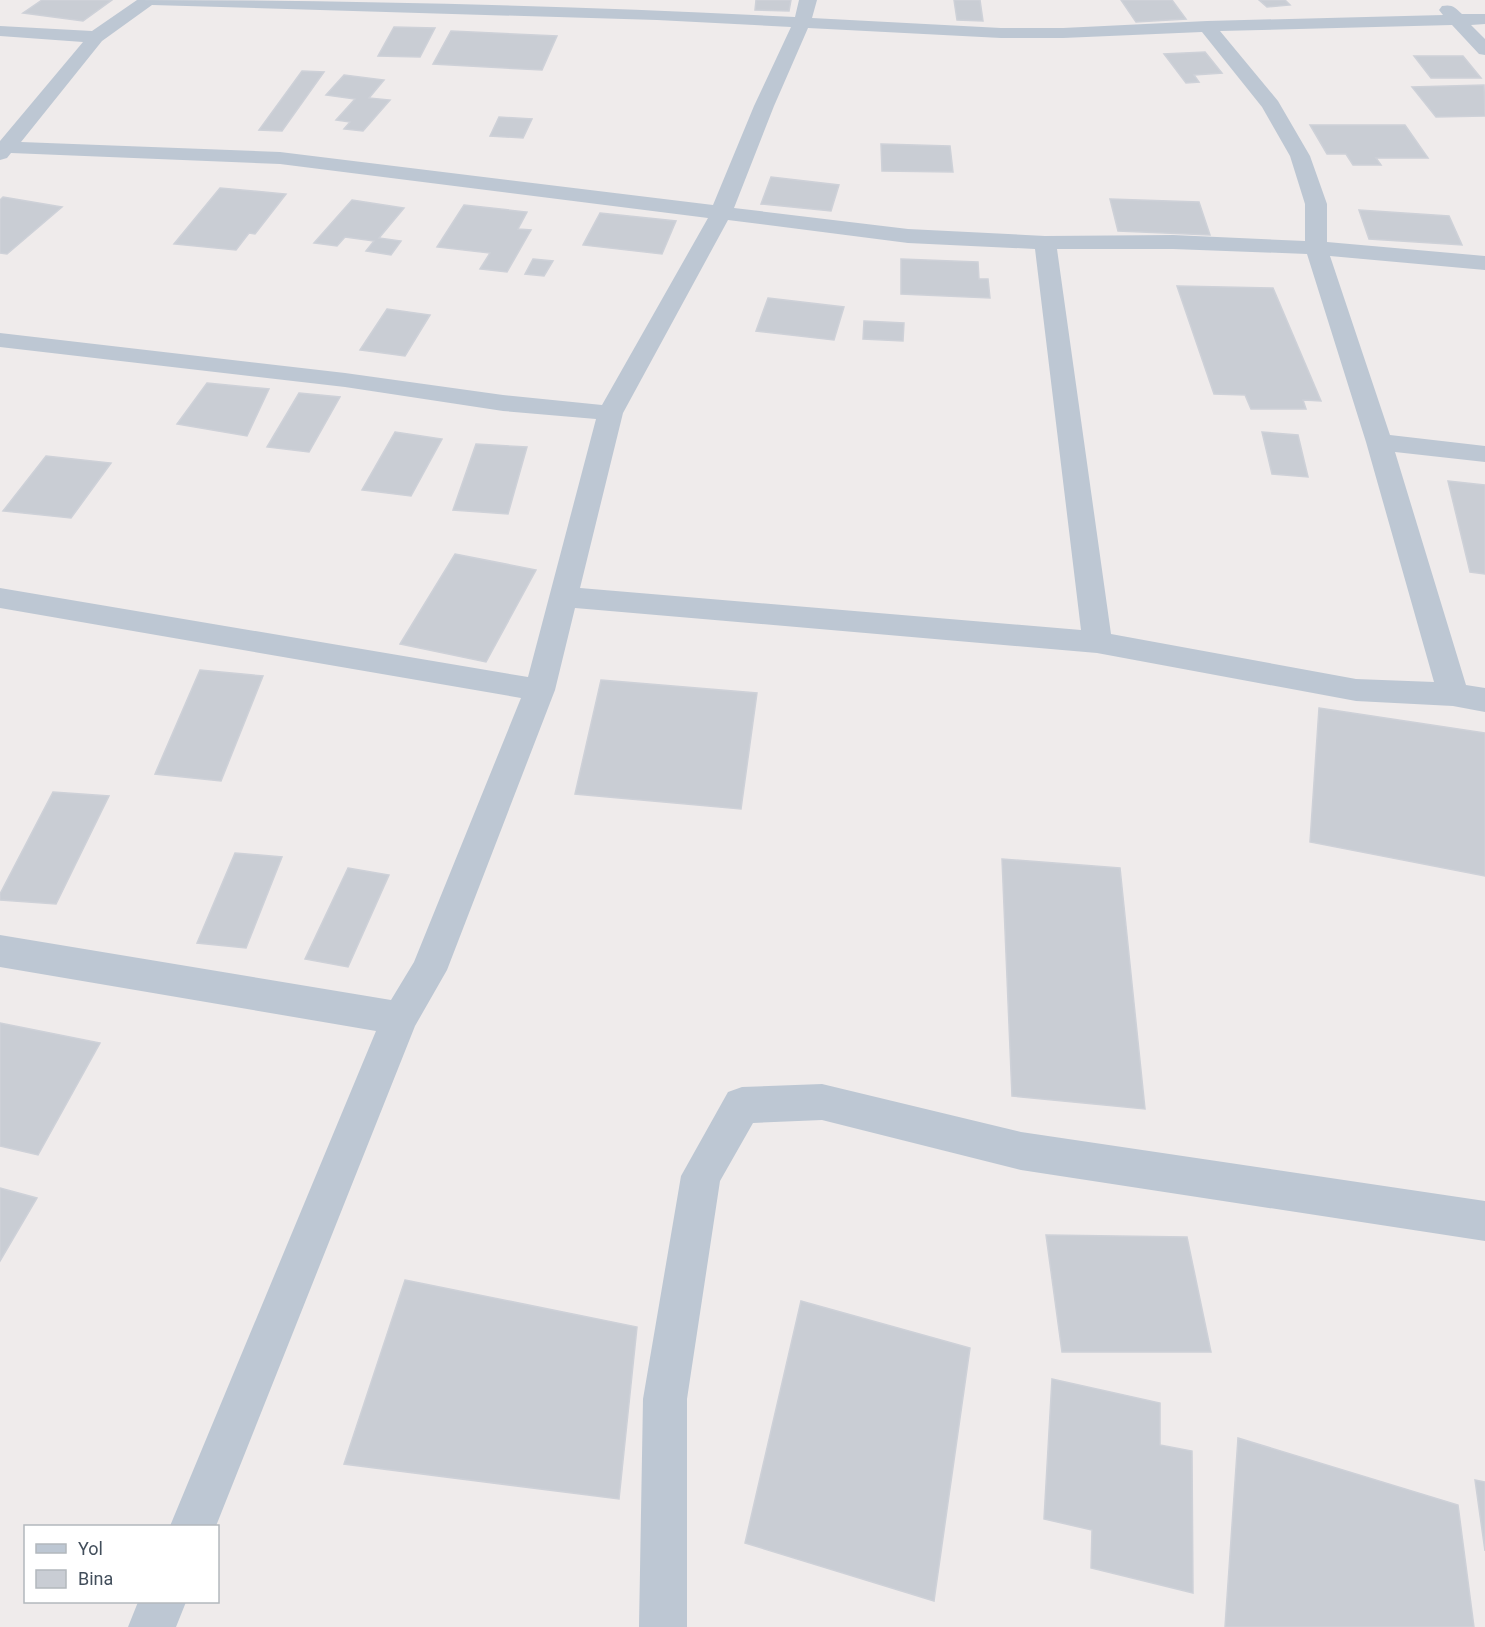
<svg xmlns="http://www.w3.org/2000/svg" width="1485" height="1627" viewBox="0 0 1485 1627" font-family="Roboto,sans-serif">
	<rect width="100%" height="100%" fill="#efebeb"/>
	<path fill="#c9cdd4" stroke="#ced1d8" stroke-width="1.5" d="M 42,0 L 112,0 L 83,21 L 23,13 Z
		M 756,0 L 791,0 L 789,11 L 755,10 Z
		M 954,0 L 980,0 L 983,21 L 957,20 Z
		M 1121,0 L 1172,0 L 1186,19 L 1136,22 Z
		M 1259,0 L 1285,0 L 1290,5 L 1267,7 Z
		M 394,27 L 435,28 L 420,57 L 378,56 Z
		M 451,31 L 557,36 L 542,70 L 433,64 Z
		M 1205,52 L 1222,73 L 1194,75 L 1199,82 L 1186,83 L 1164,54 Z
		M 1414,56 L 1463,56 L 1481,78 L 1431,78 Z
		M 302,71 L 324,72 L 282,131 L 259,130 Z
		M 344,75 L 384,80 L 369,98 L 390,100 L 363,131 L 344,129 L 350,122 L 336,120 L 355,99 L 326,95 Z
		M 1484,85 L 1485,116 L 1436,117 L 1412,87 Z
		M 499,117 L 532,119 L 523,138 L 490,136 Z
		M 1310,125 L 1405,125 L 1428,158 L 1376,158 L 1381,165 L 1353,165 L 1346,154 L 1327,154 Z
		M 881,144 L 950,146 L 953,172 L 882,171 Z
		M 771,177 L 839,185 L 831,211 L 761,204 Z
		M 220,188 L 286,194 L 255,234 L 249,233 L 236,250 L 174,244 Z
		M 3,197 L 62,207 L 7,254 L 0,253 L 0,200 Z
		M 1110,199 L 1199,202 L 1210,235 L 1118,231 Z
		M 352,200 L 404,208 L 379,238 L 401,241 L 391,255 L 366,251 L 374,241 L 345,237 L 337,246 L 314,243 Z
		M 464,205 L 527,212 L 518,229 L 531,230 L 507,272 L 480,269 L 490,253 L 437,247 Z
		M 1359,210 L 1449,216 L 1462,245 L 1369,239 Z
		M 600,213 L 676,221 L 662,254 L 583,245 Z
		M 533,259 L 553,261 L 544,276 L 525,274 Z
		M 901,259 L 978,262 L 979,279 L 988,279 L 990,298 L 901,294 Z
		M 1177,286 L 1273,288 L 1321,401 L 1303,400 L 1306,409 L 1251,409 L 1245,395 L 1214,394 Z
		M 768,298 L 844,307 L 834,340 L 756,331 Z
		M 387,309 L 430,315 L 405,356 L 360,350 Z
		M 864,321 L 904,323 L 903,341 L 863,339 Z
		M 207,383 L 269,389 L 247,436 L 177,424 Z
		M 299,393 L 340,397 L 309,452 L 267,447 Z
		M 395,432 L 442,439 L 411,496 L 362,490 Z
		M 1262,432 L 1298,435 L 1308,477 L 1272,474 Z
		M 476,444 L 527,447 L 508,514 L 453,510 Z
		M 46,456 L 111,463 L 71,518 L 3,511 Z
		M 1448,481 L 1485,485 L 1485,574 L 1470,572 Z
		M 455,554 L 536,570 L 486,662 L 400,644 Z
		M 200,670 L 263,676 L 221,781 L 155,774 Z
		M 601,680 L 757,693 L 741,809 L 575,794 Z
		M 1319,708 L 1485,733 L 1485,876 L 1310,842 Z
		M 53,792 L 109,796 L 56,904 L 0,900 L 0,894 Z
		M 235,853 L 282,857 L 246,948 L 197,943 Z
		M 1002,859 L 1120,868 L 1145,1109 L 1012,1096 Z
		M 348,868 L 389,875 L 348,967 L 305,959 Z
		M 0,1023 L 100,1043 L 38,1155 L 0,1146 Z
		M 0,1188 L 37,1198 L 0,1261 Z
		M 1046,1235 L 1187,1237 L 1211,1352 L 1062,1352 Z
		M 405,1280 L 637,1327 L 619,1499 L 344,1464 Z
		M 801,1301 L 970,1348 L 934,1601 L 745,1543 Z
		M 1052,1379 L 1160,1403 L 1160,1445 L 1192,1451 L 1193,1593 L 1091,1568 L 1092,1530 L 1044,1519 Z
		M 1238,1438 L 1458,1505 L 1474,1627 L 1225,1627 Z
		M 1475,1480 L 1485,1482 L 1485,1551 Z"/>
	<g fill="none" stroke-linecap="round" stroke-linejoin="round">
		<path fill="#bdc7d3" fill-rule="evenodd" d="M 137,0 C 356,0 575,6 795,17 L 799,0 L 817,0 L 812,18 L 1001,28 L 1063,28 L 1207,21 L 1443,15 L 1439,10 L 1442,6 C 1452,4 1455,7 1462,14 L 1485,14 L 1485,24 L 1471,25 L 1485,39 L 1485,55 L 1479,54 L 1452,25 L 1220,31 L 1278,101 L 1310,156 L 1327,204 L 1327,242 L 1485,256 L 1485,270 L 1330,256 L 1390,435 L 1485,446 L 1485,462 L 1395,452 L 1466,685 L 1485,688 L 1485,712 L 1453,706 L 1356,701 L 1097,653 L 575,608 L 555,690 L 447,970 L 415,1026 L 216,1526 L 170,1526 L 376,1031 L 0,967 L 0,935 L 391,1000 L 414,962 L 521,698 L 0,608 L 0,588 L 528,677 L 596,419 L 503,411 L 345,387 L 0,347 L 0,333 L 345,373 L 503,395 L 602,405 L 708,218 L 280,164 L 11,153 L 7,158 L 0,160 L 0,141 L 83,42 L 0,36 L 0,26 L 92,31 ZM 152,5 L 657,20 L 791,27 L 754,106 L 713,205 L 280,152 L 21,142 L 102,41 ZM 808,28 L 1001,38 L 1063,38 L 1202,32 L 1262,107 L 1290,156 L 1305,204 L 1305,241 L 1173,235 L 1045,236 L 908,229 L 734,208 L 774,106 ZM 728,220 L 908,243 L 1035,249 L 1081,630 L 580,588 L 623,413 ZM 1057,249 L 1173,249 L 1307,254 L 1366,442 L 1434,682 L 1356,679 L 1111,634 Z
			M 822,1084 L 1021,1132 L 1485,1201 L 1485,1241 L 1021,1170 L 822,1120 L 753,1123 L 720,1181 L 687,1399 L 687,1627 L 639,1627 L 643,1399 L 681,1176 L 728,1092 L 742,1087 Z
			M 138,1602 L 186,1602 L 176,1627 L 128,1627 Z"/>
	</g>
	<rect x="24" y="1525" width="195" height="78" fill="#ffffff" stroke="#b3b8bd" stroke-width="1.5"/>
	<rect x="36" y="1544" width="30" height="9" fill="#bdc7d3" stroke="#b3b8bd" stroke-width="1.5"/>
	<text x="78" y="1555" font-size="18" fill="#424e5b">Yol</text>
	<rect x="36" y="1570" width="30" height="18" fill="#c9cdd4" stroke="#b3b8bd" stroke-width="1.5"/>
	<text x="78" y="1585" font-size="18" fill="#424e5b">Bina</text>
</svg>
